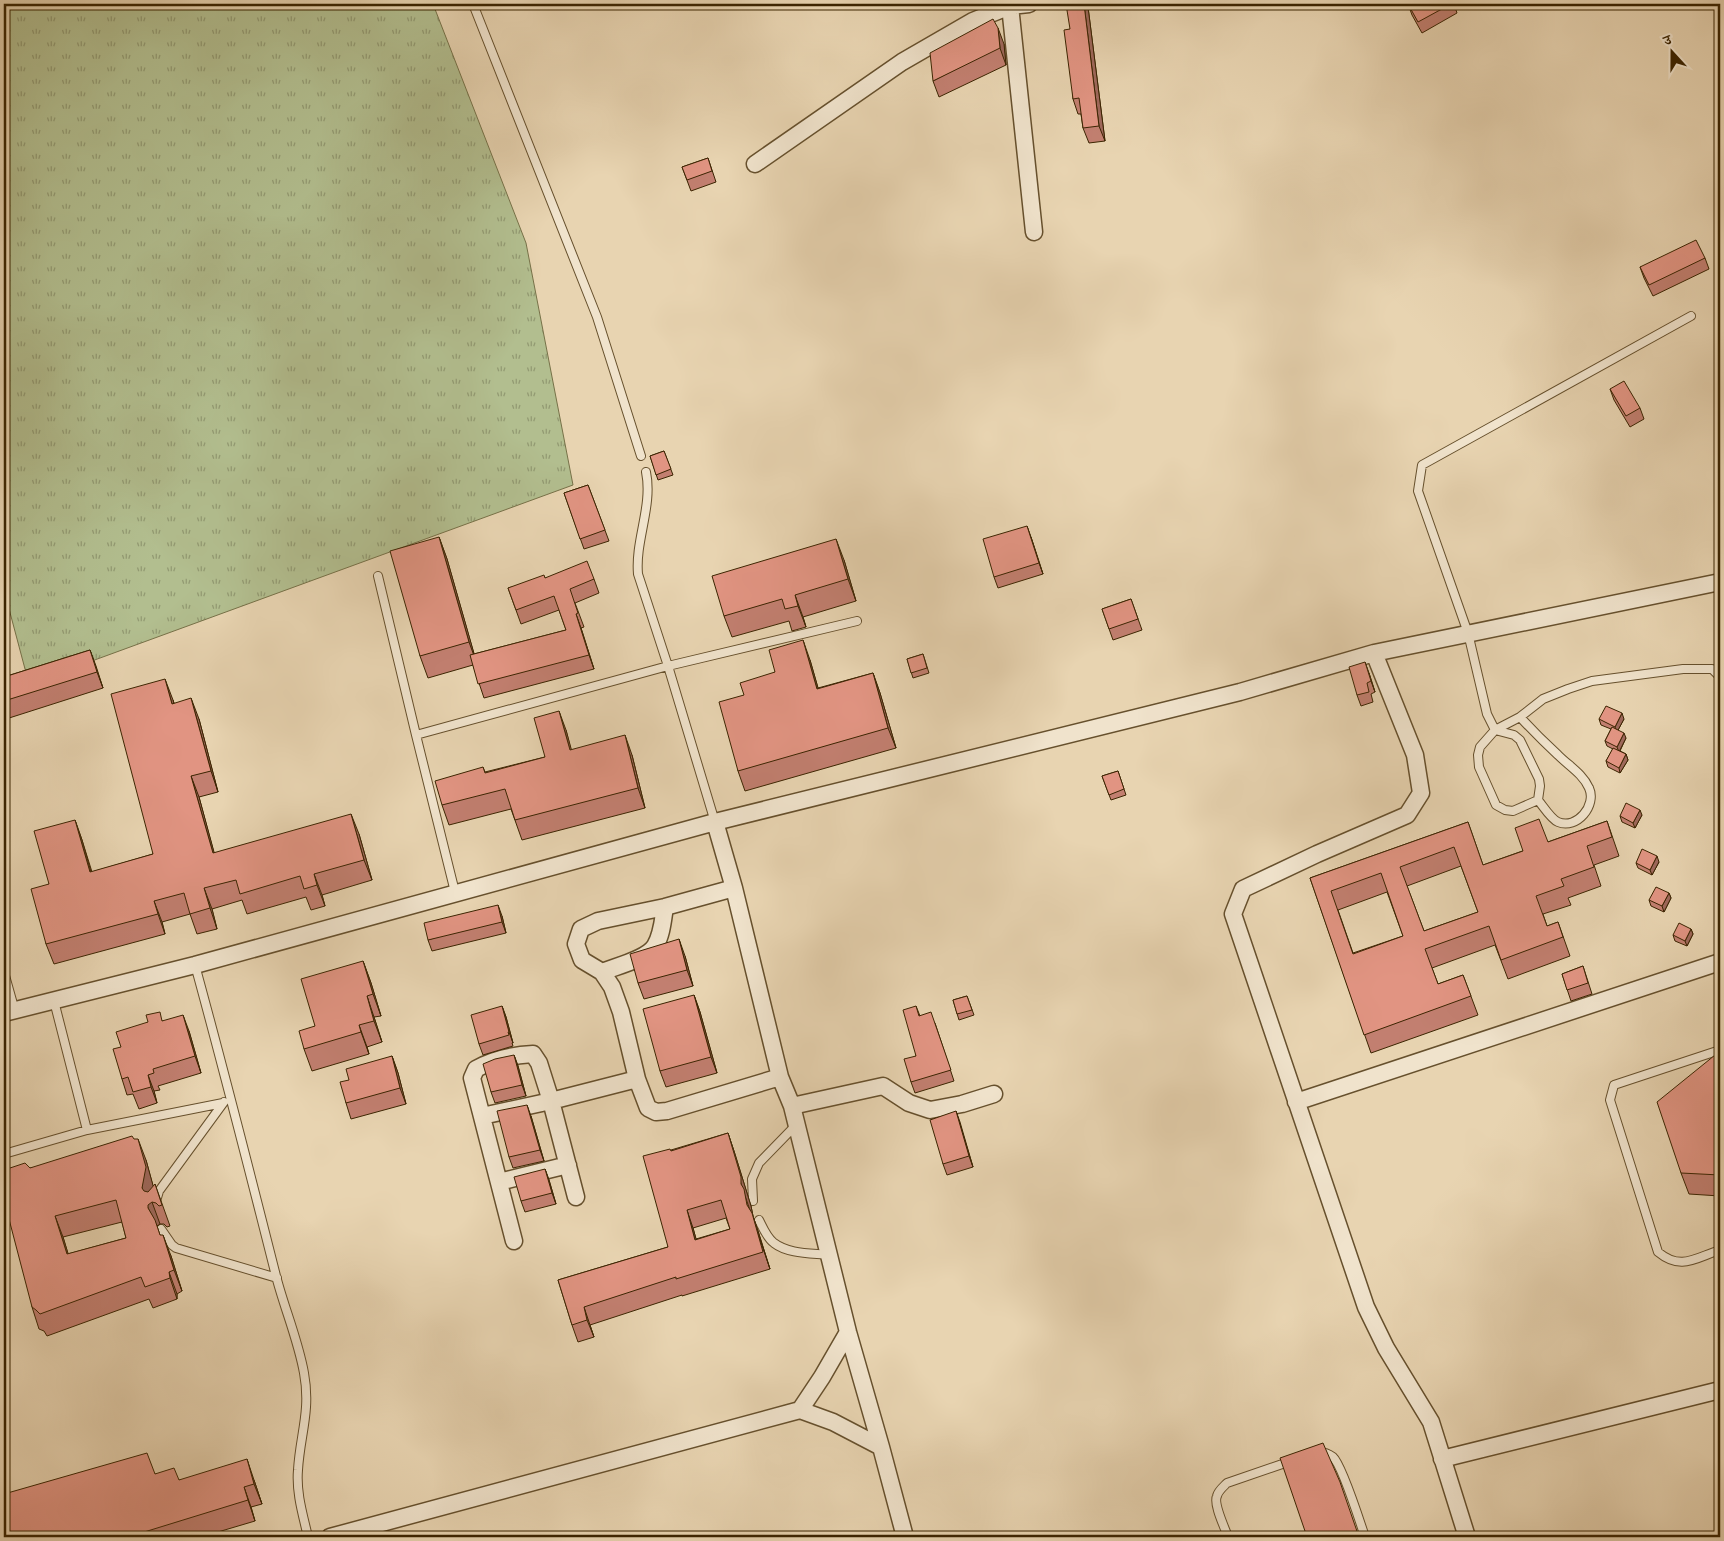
<svg xmlns="http://www.w3.org/2000/svg" width="1724" height="1541" viewBox="0 0 1724 1541" font-family="'Libre Caslon Text','Noto Serif Devanagari',serif">
	<defs>
		<pattern id="grass-tufts" width="24" height="20" patternUnits="userSpaceOnUse" patternTransform="scale(1.25)"><rect width="24" height="20" fill="#b2be8f"/><path d="M3 7l-1-3M5 7V3M7 7l1-3M15 17l-1-3M17 17v-4M19 17l1-3" fill="none" stroke="#929a72"/></pattern>
	</defs>
	<rect width="100%" height="100%" fill="#e8d4b1"/>
	<filter id="stains"><feTurbulence type="fractalNoise" baseFrequency=".004" numOctaves="4"/><feColorMatrix values="0 0 0 0 .2 0 0 0 0 .09 0 0 0 0 .02 0 0 0 .5 -.17"/></filter>
	<radialGradient id="worn" r=".72"><stop offset=".6" stop-color="#630" stop-opacity="0"/><stop offset="1" stop-color="#630" stop-opacity=".3"/></radialGradient>
	<path fill="url(#grass-tufts)" stroke="#767148" d="M 4,4 L 433,4 L 526,243 L 573,485 L 29,684 L 4,590 Z"/>
	<g fill="none" stroke-linecap="round" stroke-linejoin="round">
		<g stroke="#66502d" stroke-width="10">
			<path id="lane" d="M 473,4 L 597,317 L 641,456
				M 378,576 L 416,735
				M 1520,717 C 1532,730 1545,743 1558,755 C 1569,766 1583,774 1589,788 C 1597,805 1577,830 1558,822 C 1551,819 1543,806 1538,800
				M 1495,730 L 1514,735 L 1520,740 L 1539,779 L 1540,786 L 1538,800 L 1513,811 L 1505,810 L 1496,805 L 1479,767 L 1478,755 L 1480,747 L 1495,730 L 1487,714 L 1468,633 L 1418,491 L 1422,465 L 1691,316
				M 1495,730 L 1520,717 L 1543,699 L 1568,689 L 1592,681 L 1683,669 L 1712,669 L 1720,677
				M 715,822 L 668,666 L 857,621
				M 455,892 L 416,735 L 668,666 L 638,574 C 635,540 653,506 646,472
				M 195,965 C 223,1067 249,1169 275,1272 C 283,1305 298,1339 304,1373 C 311,1411 300,1435 298,1470 C 296,1493 303,1515 308,1537
				M 4,972 L 15,1011
				M 54,1001 L 87,1130
				M 1720,1050 L 1614,1085 L 1610,1100 L 1658,1252 C 1681,1271 1695,1258 1720,1250
				M 4,1154 L 87,1130 L 223,1103
				M 156,1201 L 159,1191 L 224,1102
				M 753,1201 L 752,1179 L 759,1163 L 796,1125
				M 759,1220 C 763,1228 767,1238 774,1243 C 788,1254 812,1253 829,1255
				M 161,1229 L 172,1245 L 176,1248 L 277,1278
				M 4,1314 L 5,1320
				M 1319,1452 C 1323,1452 1329,1454 1333,1457 C 1342,1465 1360,1522 1365,1537
				M 1228,1537 C 1225,1528 1213,1504 1217,1496 C 1218,1491 1223,1487 1227,1483 L 1291,1461"/>
		</g>
		<g stroke="#66502d" stroke-width="19">
			<path id="street" d="M 1010,6 L 1034,232
				M 755,164 L 902,62 L 973,21 L 1010,6 L 1029,4
				M 1374,653 L 1415,755 L 1421,793 L 1407,815 L 1317,854 L 1243,889 L 1233,914 L 1366,1307 L 1386,1348 L 1431,1422 L 1467,1537
				M 715,822 L 734,888 L 780,1077 L 792,1106 L 848,1332 L 881,1447 L 905,1537
				M 602,972 C 617,966 647,959 655,946 C 662,935 663,919 665,907
				M 4,1013 L 195,965 L 715,822 L 1240,692 L 1374,653 L 1720,582
				M 637,1079 L 648,1108 L 656,1112 L 667,1111 L 780,1077
				M 1296,1102 L 1720,962
				M 792,1106 L 883,1086 L 909,1103 L 930,1110 L 962,1104 L 994,1094
				M 482,1116 L 551,1101 L 576,1197
				M 499,1182 L 568,1165
				M 514,1241 L 472,1078 L 476,1069 C 492,1060 514,1055 533,1054 L 539,1063 L 551,1101 L 637,1079 L 621,1012 L 612,987 L 602,972 L 582,960 L 576,944 L 581,929 L 598,921 L 665,907 L 734,888
				M 800,1410 L 833,1422 L 881,1447
				M 1442,1459 L 1720,1390
				M 330,1537 L 800,1410 L 822,1377 L 848,1332"/>
		</g>
		<use href="#lane" stroke="#f0e3cc" stroke-width="8"/>
		<use href="#street" stroke="#f0e3cc" stroke-width="16"/>
	</g>
	<path fill="#c27f70" stroke="#3b2401" fill-rule="evenodd" d="M 1300,4 L 1307,4 L 1301,7 Z
		M 1408,4 L 1454,4 L 1457,13 L 1422,33 L 1412,15 Z
		M 1088,7 L 1105,141 L 1089,143 L 1083,128 L 1081,114 L 1078,114 L 1073,99 L 1070,29 Z
		M 1004,44 L 1006,65 L 939,97 L 933,81 Z
		M 708,158 L 716,182 L 691,191 L 682,167 Z
		M 1705,258 L 1709,269 L 1653,296 L 1644,278 L 1640,267 Z
		M 1610,389 L 1640,408 L 1644,419 L 1630,427 L 1614,400 Z
		M 664,451 L 673,475 L 658,480 L 650,456 Z
		M 588,485 L 609,541 L 584,549 L 564,493 Z
		M 439,537 L 447,559 L 474,654 L 566,630 L 559,610 L 521,624 L 508,588 L 545,578 L 594,579 L 599,593 L 575,603 L 584,627 L 581,628 L 594,669 L 484,698 L 473,665 L 428,678 L 420,656 Z
		M 1031,537 L 1043,574 L 998,588 L 994,577 Z
		M 844,560 L 856,601 L 803,617 L 806,627 L 792,631 L 789,621 L 732,637 L 724,616 Z
		M 1131,599 L 1142,630 L 1113,640 L 1102,609 Z
		M 90,650 L 103,688 L 6,719 L 4,713 L 4,677 Z
		M 923,654 L 929,673 L 913,678 L 907,659 Z
		M 810,660 L 818,688 L 873,673 L 880,693 L 896,748 L 745,791 L 738,771 L 744,695 L 775,672 Z
		M 1369,673 L 1375,692 L 1371,694 L 1373,702 L 1361,706 L 1357,695 Z
		M 173,700 L 174,703 L 199,719 L 218,792 L 199,797 L 214,853 L 359,834 L 372,880 L 322,895 L 325,906 L 311,910 L 306,897 L 247,914 L 242,900 L 212,909 L 217,929 L 197,934 L 190,914 L 162,922 L 165,934 L 54,964 L 46,944 L 49,884 L 75,820 L 82,840 L 92,872 L 153,854 Z
		M 1599,719 L 1624,719 L 1618,730 L 1626,738 L 1620,751 L 1626,754 L 1628,760 L 1620,773 L 1608,767 L 1606,761 L 1613,749 L 1607,746 L 1605,741 L 1611,729 L 1601,725 Z
		M 566,730 L 571,750 L 632,755 L 645,808 L 522,840 L 511,809 L 449,825 L 442,805 L 483,767 L 485,772 L 545,757 Z
		M 1118,771 L 1126,795 L 1111,800 L 1102,776 Z
		M 1642,815 L 1635,828 L 1622,822 L 1620,816 Z
		M 1607,821 L 1619,856 L 1594,865 L 1601,886 L 1568,898 L 1571,905 L 1543,914 L 1547,926 L 1558,922 L 1570,956 L 1508,979 L 1495,945 L 1432,968 L 1438,984 L 1463,975 L 1478,1015 L 1371,1053 L 1310,878 L 1468,822 L 1483,865 ZM 1461,866 L 1478,912 L 1424,931 L 1407,886 ZM 1387,892 L 1403,936 L 1353,953 L 1338,910 Z
		M 1659,862 L 1652,875 L 1638,868 L 1636,863 Z
		M 1669,893 L 1671,898 L 1664,912 L 1651,906 L 1649,900 Z
		M 502,916 L 506,933 L 432,951 L 428,940 Z
		M 1691,929 L 1693,934 L 1687,946 L 1675,941 L 1673,935 Z
		M 685,956 L 693,986 L 644,999 L 638,983 Z
		M 363,961 L 371,983 L 381,1016 L 374,1017 L 382,1042 L 367,1047 L 369,1054 L 312,1071 L 304,1049 L 315,1026 Z
		M 1583,966 L 1592,994 L 1571,1001 L 1562,974 Z
		M 694,995 L 700,1012 L 717,1073 L 666,1087 L 660,1071 Z
		M 967,996 L 974,1015 L 959,1020 L 953,1000 Z
		M 502,1006 L 506,1017 L 513,1043 L 512,1043 L 513,1046 L 483,1055 L 479,1044 Z
		M 916,1006 L 920,1016 L 935,1023 L 954,1081 L 915,1093 L 911,1082 L 916,1056 Z
		M 163,1021 L 189,1031 L 201,1073 L 158,1086 L 160,1090 L 154,1091 L 157,1103 L 139,1109 L 133,1094 L 127,1095 L 122,1079 L 121,1047 L 148,1022 Z
		M 1720,1051 L 1720,1196 L 1689,1194 L 1681,1173 Z
		M 514,1055 L 518,1066 L 526,1096 L 495,1103 L 491,1092 Z
		M 392,1056 L 398,1073 L 406,1104 L 351,1119 L 346,1103 L 349,1080 Z
		M 956,1111 L 973,1167 L 947,1175 L 943,1164 Z
		M 531,1116 L 544,1161 L 513,1168 L 509,1157 Z
		M 728,1133 L 734,1151 L 751,1206 L 753,1216 L 758,1231 L 770,1269 L 682,1296 L 682,1295 L 590,1325 L 594,1337 L 578,1342 L 572,1325 L 558,1280 L 668,1247 L 671,1150 ZM 726,1218 L 730,1229 L 696,1239 L 693,1228 Z
		M 146,1160 L 153,1186 L 155,1184 L 170,1226 L 167,1227 L 164,1224 L 160,1224 L 157,1226 L 160,1235 L 171,1256 L 182,1291 L 177,1294 L 177,1299 L 153,1308 L 149,1299 L 47,1336 L 44,1331 L 39,1329 L 32,1307 L 30,1168 ZM 122,1222 L 126,1238 L 68,1254 L 63,1237 Z
		M 545,1169 L 549,1180 L 556,1204 L 525,1212 L 521,1201 Z
		M 155,1474 L 179,1480 L 254,1480 L 262,1504 L 251,1507 L 255,1521 L 201,1537 L 4,1537 Z"/>
	<path fill="#9e685b" stroke="#3b2401" d="M 1084,4 L 1087,4 L 1088,7 L 1105,141 L 1099,126 Z
		M 998,28 L 1004,44 L 1006,65 L 1000,48 Z
		M 1027,526 L 1031,537 L 1043,574 L 1039,563 Z
		M 439,537 L 447,559 L 477,664 L 469,642 Z
		M 836,539 L 844,560 L 856,601 L 848,579 Z
		M 795,595 L 803,617 L 806,627 L 798,606 Z
		M 576,614 L 581,628 L 594,669 L 589,655 Z
		M 803,640 L 810,660 L 824,709 L 817,689 Z
		M 90,650 L 96,666 L 103,688 L 97,672 Z
		M 1365,662 L 1369,673 L 1375,692 L 1371,681 Z
		M 873,673 L 880,693 L 896,748 L 888,728 Z
		M 165,679 L 173,700 L 179,724 L 172,704 Z
		M 191,698 L 199,719 L 218,792 L 211,771 Z
		M 559,711 L 566,730 L 577,770 L 570,750 Z
		M 1622,713 L 1624,719 L 1617,732 L 1615,727 Z
		M 1624,733 L 1626,738 L 1619,752 L 1617,747 Z
		M 625,735 L 632,755 L 645,808 L 638,788 Z
		M 1626,754 L 1628,760 L 1620,773 L 1619,768 Z
		M 191,776 L 199,797 L 220,874 L 213,853 Z
		M 1640,810 L 1642,815 L 1635,828 L 1633,823 Z
		M 351,814 L 359,834 L 372,880 L 364,860 Z
		M 75,820 L 82,840 L 97,893 L 90,872 Z
		M 1657,856 L 1659,862 L 1652,875 L 1650,870 Z
		M 314,874 L 322,895 L 325,906 L 317,885 Z
		M 204,888 L 212,909 L 217,929 L 210,908 Z
		M 1669,893 L 1671,898 L 1664,912 L 1662,906 Z
		M 154,901 L 162,922 L 165,934 L 158,914 Z
		M 498,905 L 502,916 L 506,933 L 502,922 Z
		M 1691,929 L 1693,934 L 1687,946 L 1685,941 Z
		M 679,939 L 685,956 L 693,986 L 687,970 Z
		M 363,961 L 371,983 L 381,1016 L 373,994 Z
		M 694,995 L 700,1012 L 717,1073 L 711,1057 Z
		M 367,996 L 374,1017 L 382,1042 L 374,1021 Z
		M 502,1006 L 506,1017 L 513,1043 L 509,1032 Z
		M 183,1015 L 189,1031 L 201,1073 L 195,1056 Z
		M 359,1025 L 367,1047 L 369,1054 L 361,1032 Z
		M 514,1055 L 518,1066 L 526,1096 L 522,1085 Z
		M 392,1056 L 398,1073 L 406,1104 L 400,1088 Z
		M 148,1075 L 154,1091 L 157,1103 L 151,1087 Z
		M 527,1105 L 531,1116 L 544,1161 L 540,1150 Z
		M 956,1111 L 960,1122 L 973,1167 L 969,1156 Z
		M 728,1133 L 734,1151 L 751,1206 L 753,1216 L 758,1231 L 770,1269 L 741,1184 Z
		M 138,1139 L 146,1160 L 154,1189 L 152,1202 L 160,1224 L 157,1226 L 148,1208 L 142,1188 Z
		M 545,1169 L 549,1180 L 556,1204 L 552,1193 Z
		M 687,1210 L 693,1228 L 701,1257 L 695,1240 Z
		M 55,1216 L 63,1237 L 75,1276 L 67,1254 Z
		M 163,1235 L 171,1256 L 182,1291 L 174,1270 Z
		M 169,1272 L 177,1294 L 177,1299 L 170,1278 Z
		M 584,1307 L 594,1337 L 587,1320 Z
		M 247,1459 L 262,1504 L 254,1484 Z
		M 244,1487 L 251,1507 L 255,1521 L 248,1500 Z"/>
	<path fill="#e19482" stroke="#3b2401" fill-rule="evenodd" d="M 1066,4 L 1084,4 L 1099,126 L 1083,128 L 1079,98 L 1073,99 L 1064,30 L 1070,29 Z
		M 1408,4 L 1451,4 L 1418,22 Z
		M 993,19 L 998,28 L 1000,48 L 933,81 L 930,53 Z
		M 708,158 L 712,171 L 687,180 L 682,167 Z
		M 1696,240 L 1705,258 L 1649,285 L 1640,267 Z
		M 1624,381 L 1640,408 L 1626,416 L 1610,389 Z
		M 664,451 L 671,469 L 656,475 L 650,456 Z
		M 588,485 L 605,530 L 580,539 L 564,493 Z
		M 1027,526 L 1039,563 L 994,577 L 983,539 Z
		M 439,537 L 469,642 L 420,656 L 390,551 Z
		M 836,539 L 848,579 L 795,595 L 798,606 L 785,609 L 782,599 L 724,616 L 712,576 Z
		M 587,561 L 594,579 L 570,589 L 578,613 L 576,614 L 589,655 L 478,684 L 470,655 L 566,630 L 554,596 L 516,610 L 508,588 L 544,575 L 545,578 Z
		M 1131,599 L 1138,619 L 1109,629 L 1102,609 Z
		M 803,640 L 817,689 L 873,673 L 888,728 L 738,771 L 719,702 L 744,695 L 740,683 L 775,672 L 769,650 Z
		M 90,650 L 97,672 L 4,701 L 4,677 Z
		M 923,654 L 927,668 L 911,673 L 907,659 Z
		M 1365,662 L 1371,681 L 1367,683 L 1369,692 L 1357,695 L 1349,667 Z
		M 165,679 L 172,704 L 191,698 L 211,771 L 191,776 L 213,853 L 351,814 L 364,860 L 314,874 L 317,885 L 304,889 L 300,876 L 240,894 L 236,880 L 204,888 L 210,908 L 190,914 L 184,893 L 154,901 L 158,914 L 46,944 L 31,889 L 49,884 L 34,831 L 75,820 L 90,872 L 153,854 L 111,694 Z
		M 1606,706 L 1622,713 L 1615,727 L 1599,719 Z
		M 559,711 L 570,750 L 625,735 L 638,788 L 515,820 L 505,789 L 442,805 L 435,781 L 483,767 L 485,773 L 545,757 L 534,718 Z
		M 1612,727 L 1624,733 L 1617,747 L 1605,741 Z
		M 1613,748 L 1626,754 L 1619,768 L 1606,761 Z
		M 1118,771 L 1124,789 L 1109,795 L 1102,776 Z
		M 1626,803 L 1640,810 L 1633,823 L 1620,816 Z
		M 1539,819 L 1548,842 L 1607,821 L 1612,837 L 1587,846 L 1594,867 L 1561,879 L 1564,886 L 1536,896 L 1547,926 L 1558,922 L 1563,937 L 1501,960 L 1489,926 L 1425,949 L 1438,984 L 1463,975 L 1471,996 L 1364,1035 L 1310,878 L 1468,822 L 1483,865 L 1523,851 L 1515,828 ZM 1454,847 L 1478,912 L 1424,931 L 1400,867 ZM 1381,873 L 1403,936 L 1353,954 L 1331,891 Z
		M 1642,849 L 1657,856 L 1650,870 L 1636,863 Z
		M 1656,887 L 1669,893 L 1662,906 L 1649,900 Z
		M 498,905 L 502,922 L 428,940 L 424,923 Z
		M 1679,923 L 1691,929 L 1685,941 L 1673,935 Z
		M 679,939 L 687,970 L 638,983 L 630,954 Z
		M 363,961 L 373,994 L 367,996 L 374,1021 L 359,1025 L 361,1032 L 304,1049 L 299,1031 L 315,1026 L 301,979 Z
		M 1583,966 L 1588,983 L 1567,990 L 1562,974 Z
		M 694,995 L 711,1057 L 660,1071 L 643,1009 Z
		M 967,996 L 972,1010 L 957,1014 L 953,1000 Z
		M 502,1006 L 509,1032 L 508,1032 L 509,1035 L 479,1044 L 471,1015 Z
		M 916,1006 L 919,1016 L 931,1012 L 951,1070 L 911,1082 L 904,1059 L 916,1056 L 903,1010 Z
		M 160,1012 L 162,1021 L 183,1015 L 195,1056 L 153,1069 L 154,1073 L 148,1075 L 151,1087 L 133,1092 L 128,1077 L 122,1079 L 113,1049 L 121,1047 L 116,1032 L 148,1022 L 146,1015 Z
		M 1720,1051 L 1720,1175 L 1681,1173 L 1657,1102 Z
		M 514,1055 L 522,1085 L 491,1092 L 483,1064 L 495,1059 Z
		M 392,1056 L 400,1088 L 346,1103 L 340,1082 L 349,1080 L 346,1069 Z
		M 527,1105 L 540,1150 L 509,1157 L 497,1111 Z
		M 956,1111 L 969,1156 L 943,1164 L 930,1120 Z
		M 728,1133 L 741,1177 L 741,1184 L 744,1189 L 747,1205 L 752,1213 L 763,1252 L 676,1279 L 676,1277 L 584,1307 L 587,1320 L 572,1325 L 558,1280 L 668,1247 L 643,1156 L 670,1149 L 671,1151 ZM 721,1200 L 730,1229 L 695,1240 L 687,1210 Z
		M 132,1136 L 134,1139 L 138,1139 L 146,1167 L 142,1188 L 144,1191 L 148,1192 L 155,1184 L 162,1205 L 159,1206 L 156,1203 L 152,1202 L 148,1205 L 148,1208 L 155,1220 L 160,1235 L 163,1235 L 174,1270 L 169,1272 L 170,1278 L 145,1287 L 141,1277 L 40,1314 L 36,1310 L 32,1307 L 4,1200 L 4,1170 L 25,1163 L 30,1168 ZM 116,1200 L 126,1238 L 67,1254 L 55,1216 Z
		M 545,1169 L 552,1193 L 521,1201 L 514,1177 Z
		M 1323,1443 L 1340,1482 L 1359,1537 L 1297,1537 L 1306,1534 L 1280,1458 Z
		M 147,1453 L 155,1474 L 174,1468 L 179,1480 L 247,1459 L 254,1484 L 244,1487 L 248,1500 L 128,1537 L 4,1537 L 4,1494 Z"/>
	<rect width="1724" height="1541" fill="none" stroke="#e8d4b1" stroke-width="20"/>
	<rect x="5" y="5" width="1714" height="1531" fill="none" stroke="#3b2401" stroke-width="2.5"/>
	<rect x="10" y="10" width="1704" height="1521" fill="none" stroke="#3b2401"/>
	<g transform="translate(1672 52) rotate(339)" stroke="#f0e3cc" stroke-width="4" paint-order="stroke">
	<path d="M0-4L9 19L0 12L-9 19Z" fill="#3b2401"/>
	<text y="-8" font-size="14" font-weight="bold" text-anchor="middle" fill="#3b2401">उ</text>
	</g>
	<rect width="100%" height="100%" filter="url(#stains)"/>
	<rect width="100%" height="100%" fill="url(#worn)"/>
</svg>
